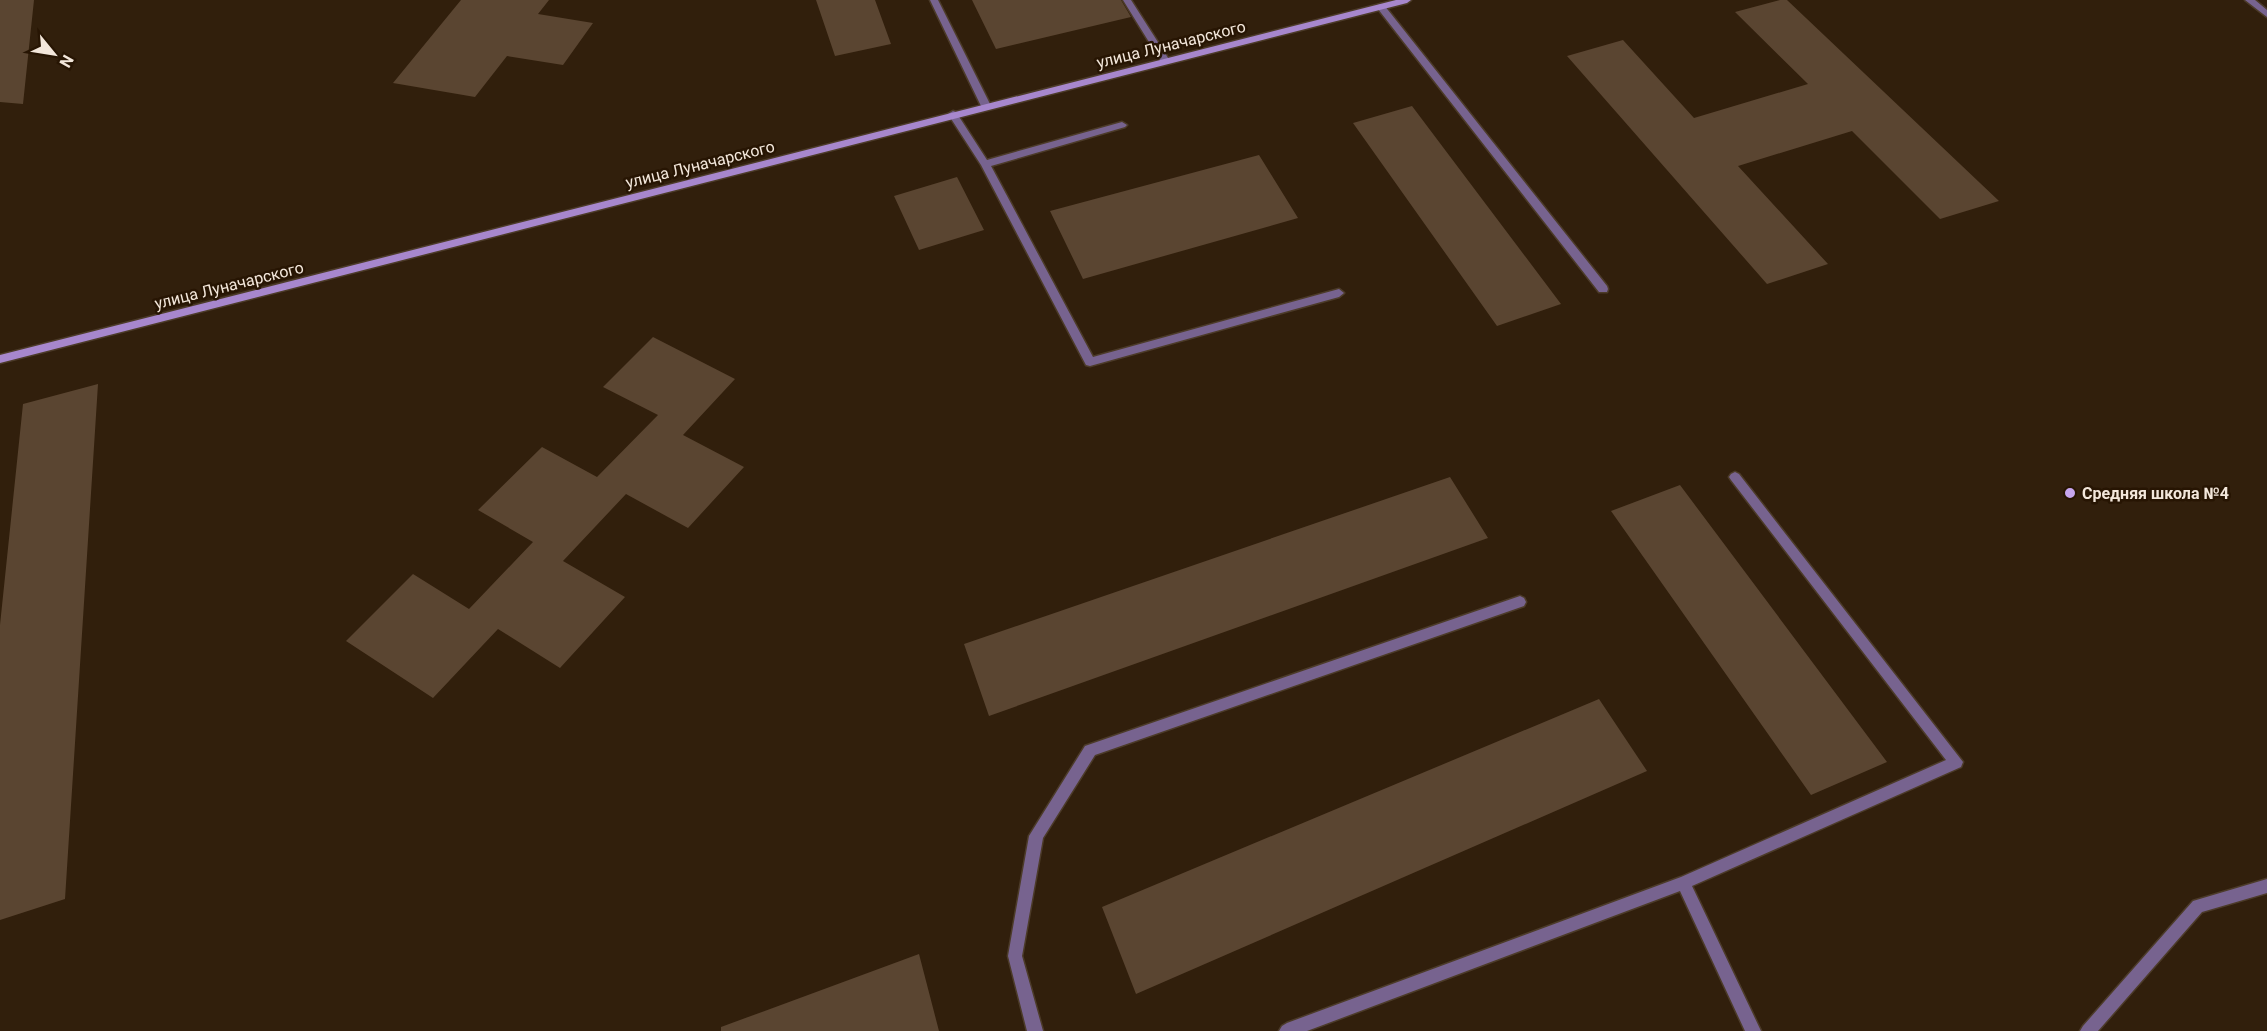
<svg xmlns="http://www.w3.org/2000/svg" width="2267" height="1031" viewBox="0 0 2267 1031" font-family="Roboto,sans-serif">
	<rect width="100%" height="100%" fill="#311f0c"/>
	<path fill="#5a4531" d="M 0,0 L 34,0 L 23,104 L 0,102 Z
		M 461,0 L 549,0 L 538,14 L 593,23 L 563,65 L 507,56 L 475,97 L 393,83 Z
		M 816,0 L 875,0 L 891,44 L 835,56 Z
		M 972,0 L 1121,0 L 1131,17 L 996,49 Z
		M 1780,0 L 1787,0 L 1999,201 L 1940,219 L 1852,131 L 1738,166 L 1828,264 L 1767,284 L 1567,56 L 1623,40 L 1694,118 L 1808,84 L 1735,12 Z
		M 1412,106 L 1561,304 L 1497,326 L 1353,123 Z
		M 1259,155 L 1298,218 L 1083,279 L 1050,211 Z
		M 957,177 L 984,230 L 919,250 L 894,196 Z
		M 653,337 L 735,379 L 683,435 L 744,467 L 688,528 L 626,494 L 563,561 L 625,597 L 560,668 L 498,629 L 433,698 L 346,641 L 413,574 L 469,609 L 533,542 L 478,510 L 542,447 L 597,477 L 658,415 L 603,387 Z
		M 98,384 L 65,899 L 0,920 L 0,625 L 23,404 Z
		M 1450,477 L 1488,538 L 989,716 L 964,644 Z
		M 1680,485 L 1887,762 L 1811,795 L 1611,511 Z
		M 1599,699 L 1647,771 L 1136,994 L 1102,907 Z
		M 919,954 L 939,1031 L 721,1031 L 721,1027 Z"/>
	<g fill="none" stroke-linecap="round" stroke-linejoin="round">
		<g stroke="#4c3b29" stroke-width="3">
			<path id="lane" d="M 930,0 L 938,0 L 991,106 L 989,108 L 986,109 L 981,106 Z
				M 1123,0 L 1131,0 L 1170,61 L 1168,63 L 1162,63 Z
				M 2245,0 L 2255,0 L 2267,10 L 2267,17 Z
				M 1381,4 L 1384,5 L 1607,286 L 1608,289 L 1607,292 L 1599,292 L 1378,9 L 1378,5 Z
				M 953,111 L 956,112 L 987,160 L 1122,122 L 1127,125 L 1125,127 L 991,166 L 1093,357 L 1339,289 L 1344,293 L 1339,297 L 1090,366 L 1086,365 L 981,165 L 948,114 Z
				M 1735,472 L 1739,474 L 1963,762 L 1961,767 L 1692,886 L 1761,1031 L 1745,1031 L 1680,891 L 1307,1031 L 1279,1031 L 1282,1026 L 1287,1023 L 1681,877 L 1946,760 L 1731,480 L 1729,477 L 1731,474 Z
				M 1520,596 L 1524,598 L 1526,602 L 1524,606 L 1095,755 L 1043,838 L 1022,956 L 1043,1031 L 1027,1031 L 1008,956 L 1029,836 L 1085,746 Z
				M 2267,879 L 2267,893 L 2202,912 L 2098,1031 L 2080,1031 L 2083,1026 L 2193,901 Z"/>
		</g>
		<g stroke="#4c3b29" stroke-width="3">
			<path id="secondary" d="M 1396,0 L 1411,0 L 1407,3 L 0,363 L 0,355 Z"/>
		</g>
		<use href="#lane" fill="#77638f" fill-rule="evenodd"/>
		<use href="#secondary" fill="#a787cd" fill-rule="evenodd"/>
	</g>
	<circle fill="#c7a6ef" stroke="#271503" stroke-width="2" cx="2070" cy="493" r="6"/>
	<g text-anchor="middle" stroke-width="5" stroke-linejoin="round" paint-order="stroke">
		<g font-size="16" fill="#f3e7db" stroke="#271503">
			<text transform="translate(1171 44) rotate(-14)" y="6">улица Луначарского</text>
			<text transform="translate(700 164) rotate(-14)" y="6">улица Луначарского</text>
			<text transform="translate(229 285) rotate(-14)" y="6">улица Луначарского</text>
		</g>
		<g font-size="16" font-weight="bold" fill="#f3e7db" stroke="#271503" text-anchor="start">
			<text x="2082" y="499">Средняя школа №4</text>
		</g>
	</g>
	<g transform="translate(54 54) rotate(120)" stroke="#271503" stroke-width="4.5" paint-order="stroke">
	<path d="M0-4.5L10 22L0 15L-10 22Z" fill="#f3e7db"/>
	<text y="-9" font-size="16" font-weight="bold" text-anchor="middle" fill="#f3e7db">N</text>
	</g>
</svg>
